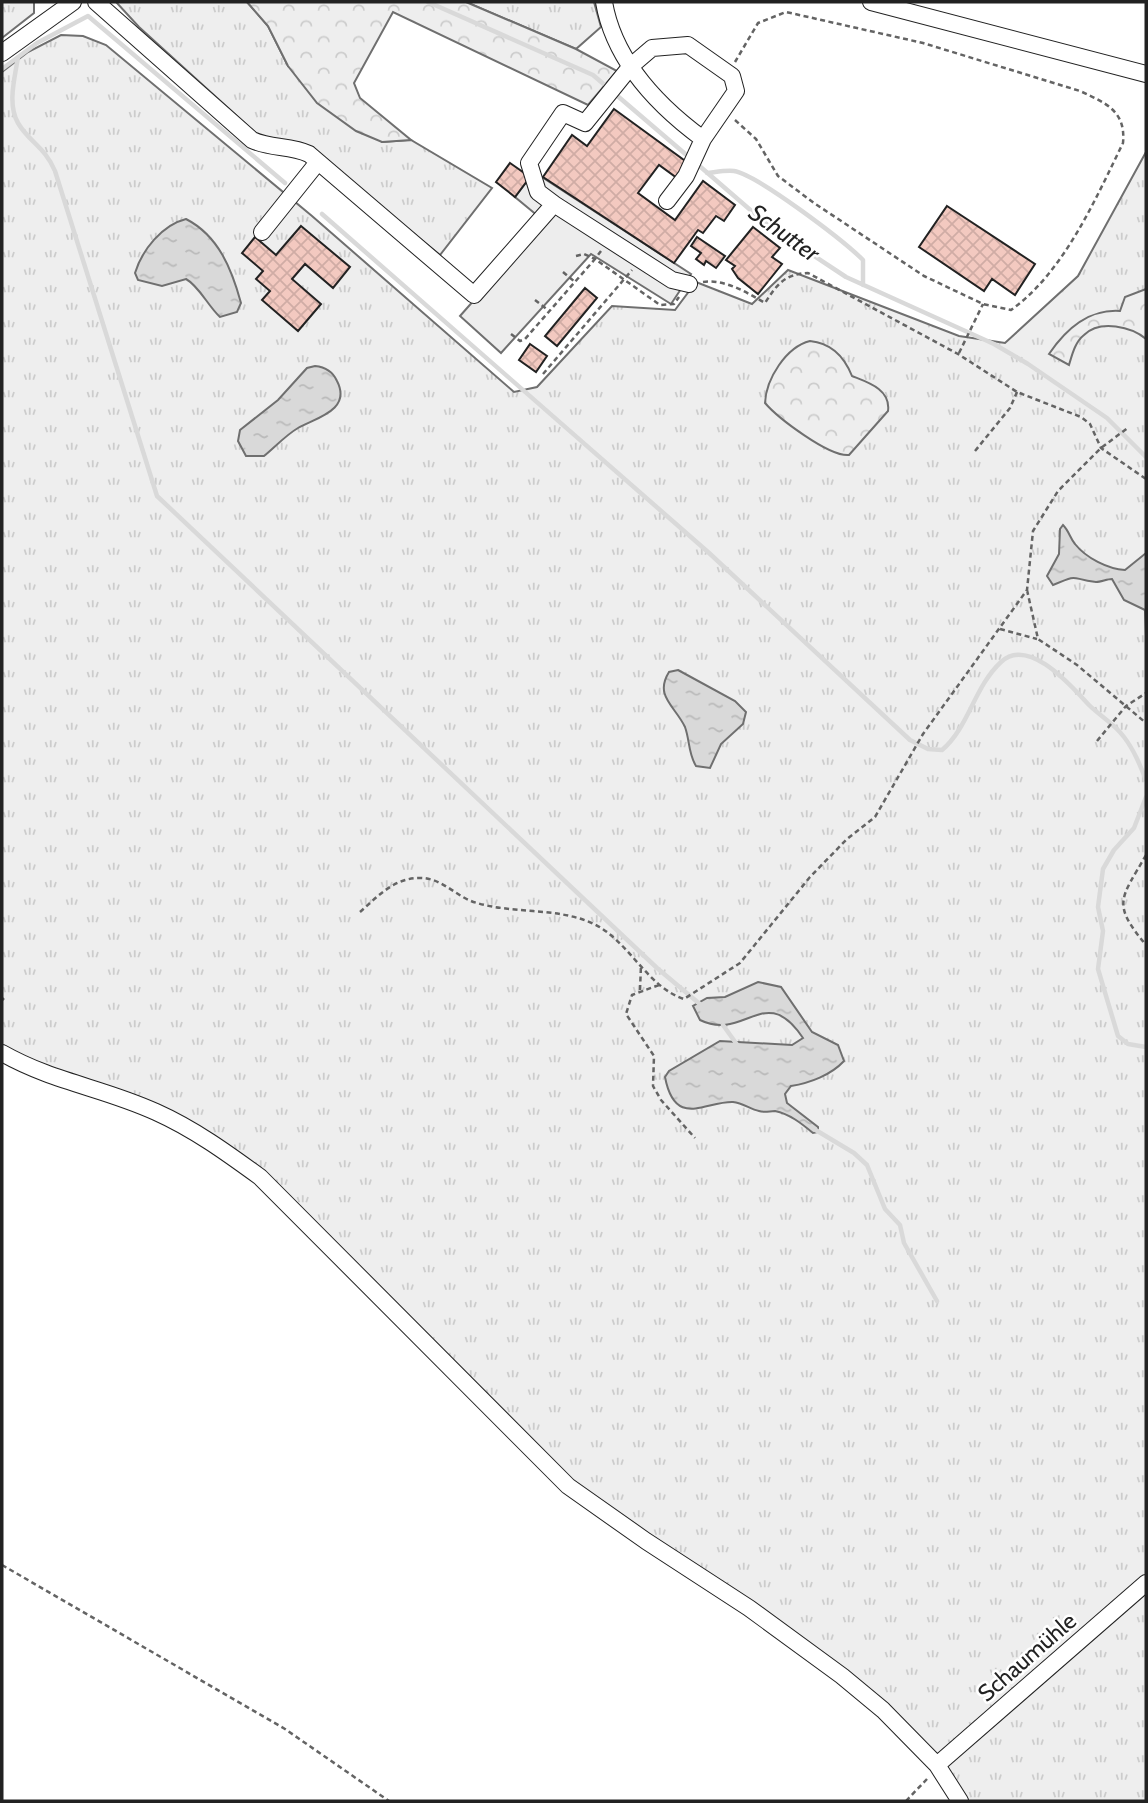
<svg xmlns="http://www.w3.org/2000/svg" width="1148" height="1803" viewBox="0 0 1148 1803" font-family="Cabin,sans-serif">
	<defs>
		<pattern id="grass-tufts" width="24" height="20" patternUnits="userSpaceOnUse" patternTransform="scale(1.75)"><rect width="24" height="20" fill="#eee"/><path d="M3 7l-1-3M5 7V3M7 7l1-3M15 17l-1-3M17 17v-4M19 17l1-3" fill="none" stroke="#ccc"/></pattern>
		<pattern id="forest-crowns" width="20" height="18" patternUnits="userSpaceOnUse" patternTransform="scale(1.75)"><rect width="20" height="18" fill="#eee"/><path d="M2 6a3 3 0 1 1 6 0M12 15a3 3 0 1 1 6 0" fill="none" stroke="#ccc"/></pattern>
		<pattern id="water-ripples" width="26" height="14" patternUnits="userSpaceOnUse" patternTransform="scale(1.75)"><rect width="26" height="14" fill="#d9d9d9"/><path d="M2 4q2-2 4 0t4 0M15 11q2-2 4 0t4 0" fill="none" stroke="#bababa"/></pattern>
		<pattern id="building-cross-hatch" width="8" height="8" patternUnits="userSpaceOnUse" patternTransform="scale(1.75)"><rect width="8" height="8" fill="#f3c9c0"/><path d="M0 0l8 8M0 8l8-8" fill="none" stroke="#d0aca5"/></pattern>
	</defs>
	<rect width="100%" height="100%" fill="#fff"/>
	<path fill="url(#grass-tufts)" stroke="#6f6f6f" stroke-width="2" d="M 2,2 L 34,2 L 34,13 L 2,38 Z
		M 116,2 L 247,2 L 268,26 L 288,66 L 382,142 L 411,140 L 492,188 L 440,255 L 302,143 L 261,138 L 139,27 Z
		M 466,2 L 594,2 L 601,27 L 576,49 Z
		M 61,35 L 83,36 L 106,45 L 312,216 L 514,392 L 537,387 L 612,306 L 675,310 L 696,282 L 752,304 L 788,270 L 959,336 L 1005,343 L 1078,276 L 1146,152 L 1146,1801 L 966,1801 L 921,1740 L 612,1512 L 533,1448 L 260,1169 L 2,1047 L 2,72 L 28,52 Z"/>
	<path fill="url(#forest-crowns)" stroke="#6f6f6f" stroke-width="2" d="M 247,2 L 466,2 L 576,49 L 617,71 L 588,105 L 393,12 L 354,83 L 360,98 L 411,140 L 382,142 L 356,131 L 317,103 L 288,66 L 268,26 Z
		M 1146,289 L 1146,339 C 1132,327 1100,319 1084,335 C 1075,342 1072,355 1069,365 L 1049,354 C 1066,329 1088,309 1120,311 L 1125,297 Z
		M 810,341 C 831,343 844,356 852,376 C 867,382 891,389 888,411 L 849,455 C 829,457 778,418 765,403 C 766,379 786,347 810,341 Z"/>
	<path fill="#ededed" stroke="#6f6f6f" stroke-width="2" d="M 534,172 L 691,274 L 671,304 L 591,254 L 501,353 L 460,316 L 544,221 L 515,197 Z"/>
	<path fill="url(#water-ripples)" stroke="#6f6f6f" stroke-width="2" d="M 186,219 C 219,236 232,270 241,303 L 237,312 L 220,317 C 208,306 199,286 186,279 L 162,286 L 138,280 L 135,273 C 142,250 162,225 186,219 Z
		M 315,366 C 325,367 333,372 337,381 C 352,410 316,418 298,428 C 286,435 275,447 264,456 L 246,456 L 238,441 L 240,430 L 278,400 L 307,368 Z
		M 1063,525 C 1069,531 1070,538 1075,544 C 1086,558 1108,569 1125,570 L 1146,553 L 1146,635 L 1145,610 L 1124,600 L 1112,579 C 1107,579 1101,582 1096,582 C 1069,579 1081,573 1053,585 L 1047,576 L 1059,554 L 1060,529 Z
		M 678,670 L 735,701 L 746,712 L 743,724 L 721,744 L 710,768 L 696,766 C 688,753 690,741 685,727 C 675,706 654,696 669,672 Z
		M 758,982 L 781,987 L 812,1032 L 838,1045 L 844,1061 C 831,1075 810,1083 791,1086 L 785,1094 L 787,1103 L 818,1127 L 818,1132 L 813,1133 C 802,1124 790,1114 775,1111 C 770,1111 764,1113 759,1111 C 750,1109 743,1103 733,1102 C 705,1101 675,1129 665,1077 L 669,1071 L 720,1041 L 792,1045 L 803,1038 C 765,981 745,1042 700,1020 L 693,1006 L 707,998 L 725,997 Z"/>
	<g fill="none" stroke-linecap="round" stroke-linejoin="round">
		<path stroke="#d9d9d9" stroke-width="4.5" d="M 428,2 L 593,75 L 690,158
			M 18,57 C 15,77 7,104 18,123 C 29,142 45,147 55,171 L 157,496 L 657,968 L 701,1005
			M 2,69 L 37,43 L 88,16 L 285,183
			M 696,163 L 769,226 L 846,277 L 994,344 L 1028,364 L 1107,418 L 1146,457
			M 707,173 C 716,172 726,170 734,171 C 758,175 844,241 863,260 L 863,285
			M 322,214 L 708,552 L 910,740 L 928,749 L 942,750 C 969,727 974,687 1001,662 C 1029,636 1072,687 1089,705 C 1100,716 1115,724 1124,737 C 1134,750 1140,765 1146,780
			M 1146,797 L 1134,828 L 1114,850 L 1103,869 L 1098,907 L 1103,931 L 1098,969 L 1118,1036 L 1128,1044 L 1146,1047
			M 723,1025 L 738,1046
			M 814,1129 L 854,1153 L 867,1165 L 885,1209 L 900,1225 L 904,1243 L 937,1301"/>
	</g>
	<path fill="url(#building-cross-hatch)" stroke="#222" stroke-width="2" d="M 614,109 L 688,163 L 677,178 L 659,165 L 638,193 L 675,220 L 703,181 L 735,205 L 724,221 L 716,216 L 703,233 L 698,230 L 674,263 L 543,177 L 572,135 L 587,146 Z
		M 510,163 L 530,177 L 515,197 L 496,182 Z
		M 947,206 L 1035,264 L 1015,295 L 992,279 L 984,291 L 919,247 Z
		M 301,226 L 350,267 L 333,288 L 305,264 L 292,279 L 321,304 L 298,331 L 262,300 L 270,291 L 256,279 L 263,271 L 242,253 L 255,237 L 276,255 Z
		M 753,227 L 780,248 L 772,257 L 782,264 L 758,294 L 738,278 L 732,269 L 735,266 L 726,260 Z
		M 697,237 L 725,256 L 716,268 L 706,261 L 704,265 L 696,259 L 701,253 L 691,246 Z
		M 585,288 L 597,298 L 557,346 L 545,336 Z
		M 530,344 L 547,356 L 536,372 L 519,360 Z"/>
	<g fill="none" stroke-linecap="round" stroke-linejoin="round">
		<g stroke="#222" stroke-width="18">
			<path id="minor" d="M 96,2 L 252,140 C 271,149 290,145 309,154 L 474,295 L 554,204 L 672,280 L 689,284
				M 604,2 C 614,60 658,106 703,139
				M 871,2 L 1146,74
				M 2,53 L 73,2
				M 554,204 L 538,192 L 529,163 L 563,113 L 585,123 L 631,66 L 652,48 L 688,45 L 732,76 L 736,91 L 703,139 L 686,176 L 667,201
				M 262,232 L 318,162
				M 2,1053 C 53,1082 104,1088 156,1112 C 194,1129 227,1153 260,1177 L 568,1486 L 646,1541 L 749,1608 L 842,1676 L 883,1710 L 937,1765 L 960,1801
				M 937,1765 L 1146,1583"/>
		</g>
		<path stroke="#646464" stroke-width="2.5" stroke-dasharray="5 3.5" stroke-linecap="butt" d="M 735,120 L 756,139 L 778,176 L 814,203 L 924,276 L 983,304 L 1011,310 C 1064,272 1095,200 1123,143 C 1126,111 1106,103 1080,91 L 923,43 L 786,12 L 758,23 L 735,62
			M 576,256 L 584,254 L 595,259 L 601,251
			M 563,272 L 575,282
			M 703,282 C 725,279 746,292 765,303 C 777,284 785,274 808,273 L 958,354 L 1017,392 L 1081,417 L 1090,424 L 1101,448 L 1146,479
			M 535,300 L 549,311
			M 511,334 L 520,341 L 525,339 L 595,259 L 660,305 L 674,304 L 679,297
			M 959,353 L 983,304
			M 543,374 L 632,270
			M 975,451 L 1010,408 L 1017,392
			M 1027,590 L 1038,639 L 1077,665 L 1146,723
			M 1000,629 L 1037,639
			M 1097,741 L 1126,706 L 1146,693
			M 1146,855 C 1121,899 1111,903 1146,945
			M 360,912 C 377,897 394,878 419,878 C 442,877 457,898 477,903 C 514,914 558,907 594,924 C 629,941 647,987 684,999 L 740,963 L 810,877 L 847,839 L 875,817 L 923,734 L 1027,590 L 1033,531 L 1058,491 L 1101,448 L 1129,427
			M 659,985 L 632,995 L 626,1014 L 654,1056 L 653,1086 L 661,1100 L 695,1138
			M 640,990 L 641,965
			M 2,998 L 4,1000
			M 2,1565 L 285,1729 L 389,1801
			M 906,1801 L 927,1779"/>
		<use href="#minor" stroke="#fff" stroke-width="16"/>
	</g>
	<g text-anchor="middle" stroke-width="5" stroke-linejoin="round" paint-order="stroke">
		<g font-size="23" fill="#222" stroke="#fff">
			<text transform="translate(1027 1657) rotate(-41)" y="8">Schaumühle</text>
		</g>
		<g font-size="24" font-style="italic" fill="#222" stroke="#fff">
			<text transform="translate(784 233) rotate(36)" y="8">Schutter</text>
		</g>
	</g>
	<rect width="1148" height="1803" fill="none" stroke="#222222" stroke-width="7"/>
</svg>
